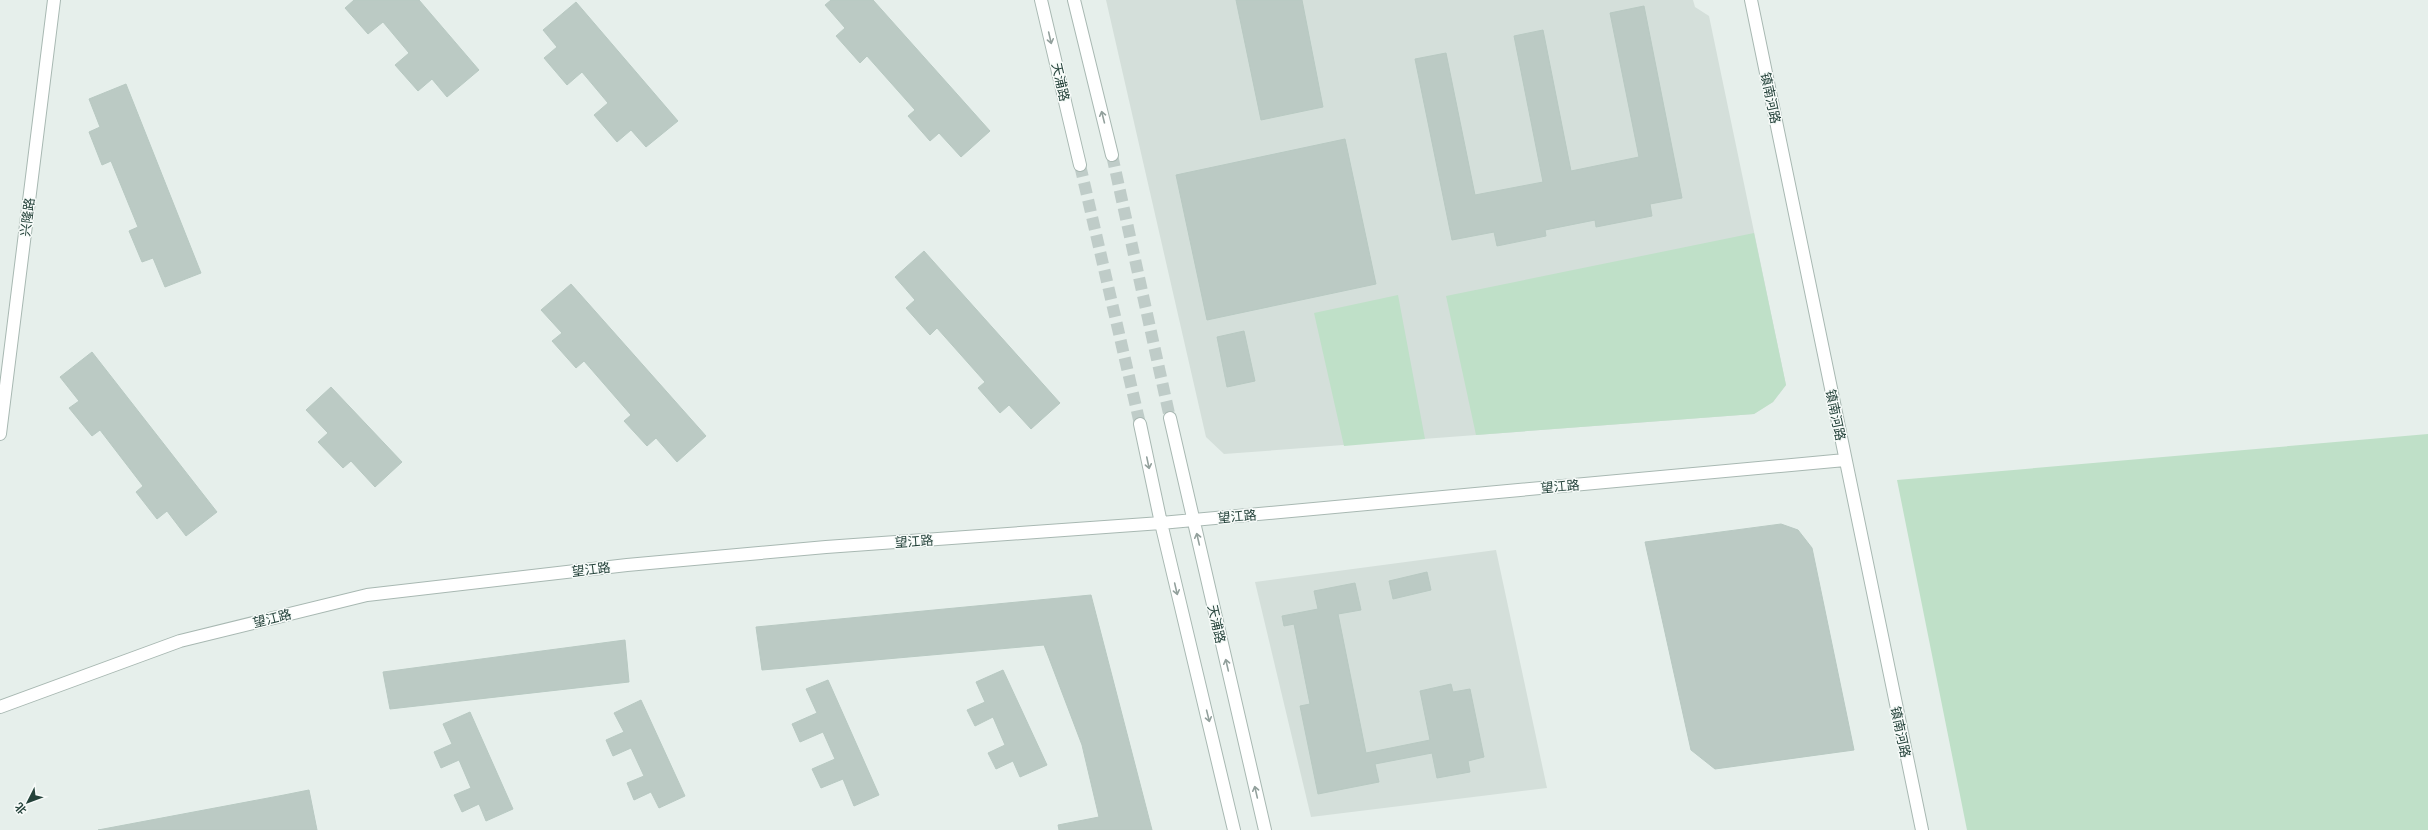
<svg xmlns="http://www.w3.org/2000/svg" width="2428" height="830" viewBox="0 0 2428 830" font-family="'Exo 2','Noto Sans SC',sans-serif">
	<rect width="100%" height="100%" fill="#e6efeb"/>
	<path fill="#d4dfda" d="M 1106,0 L 1693,0 L 1695,7 L 1709,16 L 1786,385 L 1773,402 L 1754,414 L 1224,454 L 1206,437 Z
		M 1496,550 L 1547,788 L 1311,817 L 1255,582 Z"/>
	<path fill="#bfe0c8" d="M 1754,233 L 1786,385 L 1773,402 L 1754,414 L 1476,435 L 1446,296 Z
		M 1398,295 L 1425,439 L 1344,446 L 1314,313 Z
		M 2428,434 L 2428,830 L 1967,830 L 1897,480 Z"/>
	<path fill="#bbcac4" stroke="#b8c9c2" d="M 354,0 L 419,0 L 479,70 L 447,97 L 432,79 L 418,91 L 395,65 L 409,53 L 383,22 L 368,34 L 345,8 Z
		M 831,0 L 873,0 L 990,131 L 961,157 L 939,133 L 930,141 L 908,116 L 915,110 L 867,56 L 860,63 L 836,36 L 845,28 L 825,5 Z
		M 1236,0 L 1302,0 L 1323,107 L 1261,120 Z
		M 576,2 L 678,121 L 646,147 L 631,130 L 617,142 L 594,115 L 608,103 L 582,72 L 567,85 L 544,58 L 557,47 L 543,30 Z
		M 1644,6 L 1682,198 L 1650,204 L 1652,216 L 1596,227 L 1595,220 L 1545,230 L 1546,236 L 1497,246 L 1494,232 L 1452,240 L 1415,59 L 1446,53 L 1475,195 L 1543,182 L 1514,36 L 1543,30 L 1571,171 L 1639,157 L 1610,13 Z
		M 126,84 L 201,273 L 165,287 L 153,258 L 142,262 L 129,231 L 138,227 L 111,161 L 102,165 L 89,132 L 100,127 L 89,99 Z
		M 1345,139 L 1376,284 L 1207,320 L 1176,175 Z
		M 924,251 L 1060,403 L 1031,429 L 1009,405 L 1000,413 L 978,388 L 985,382 L 937,328 L 930,335 L 906,308 L 915,300 L 895,277 Z
		M 571,284 L 706,436 L 677,462 L 656,438 L 647,446 L 624,421 L 631,415 L 584,361 L 576,368 L 552,341 L 562,333 L 541,310 Z
		M 1244,331 L 1255,381 L 1227,387 L 1217,337 Z
		M 92,352 L 217,512 L 186,536 L 167,511 L 157,519 L 136,492 L 143,486 L 100,430 L 92,436 L 69,408 L 79,401 L 60,377 Z
		M 331,387 L 402,462 L 375,487 L 351,461 L 343,468 L 318,442 L 328,433 L 306,410 Z
		M 1781,524 L 1798,530 L 1812,548 L 1854,750 L 1715,769 L 1691,750 L 1645,542 Z
		M 1427,572 L 1431,590 L 1393,599 L 1389,581 Z
		M 1355,583 L 1361,610 L 1338,614 L 1366,753 L 1430,740 L 1420,691 L 1451,684 L 1453,692 L 1470,689 L 1484,757 L 1468,761 L 1470,772 L 1437,778 L 1432,753 L 1375,764 L 1379,782 L 1318,794 L 1300,706 L 1310,704 L 1294,624 L 1284,626 L 1282,616 L 1318,609 L 1314,591 Z
		M 1091,595 L 1152,830 L 1059,830 L 1058,825 L 1099,817 L 1082,745 L 1044,645 L 762,670 L 756,627 Z
		M 625,640 L 629,682 L 390,709 L 383,672 Z
		M 1003,670 L 1047,765 L 1020,777 L 1013,761 L 996,769 L 988,753 L 1005,745 L 993,717 L 975,726 L 967,710 L 985,702 L 976,682 Z
		M 828,680 L 879,795 L 854,806 L 843,779 L 821,788 L 812,769 L 835,759 L 823,732 L 800,742 L 792,724 L 817,713 L 806,689 Z
		M 641,700 L 685,796 L 659,808 L 651,792 L 634,800 L 627,783 L 644,776 L 631,748 L 613,756 L 606,740 L 624,732 L 614,713 Z
		M 470,712 L 513,809 L 486,821 L 479,804 L 462,812 L 454,795 L 471,788 L 459,760 L 441,768 L 434,752 L 452,744 L 443,724 Z
		M 309,790 L 317,830 L 98,830 L 284,795 Z"/>
	<g fill="none" stroke-linecap="round" stroke-linejoin="round">
		<path stroke="#bfccc8" stroke-width="12" stroke-dasharray="12 6" stroke-linecap="butt" d="M 1112,155 L 1170,418
			M 1080,165 L 1140,424"/>
		<g stroke="#a8b8b2" stroke-width="14">
			<path id="tertiary" d="M 1041,0 L 1080,165
				M 1074,0 L 1112,155
				M 1751,0 L 1922,830
				M 1170,418 L 1265,830
				M 1140,424 L 1161,523 L 1234,830
				M 0,434 L 54,0
				M 0,707 L 180,641 L 367,595 L 627,565 L 826,547 L 1161,523 L 1845,460"/>
		</g>
		<use href="#tertiary" stroke="#fff" stroke-width="12"/>
	</g>
	<defs><path id="oneway-shaft" d="M-6 0H5M1.5-3L5.5 0L1.5 3" fill="none" stroke-width="1.6" stroke-linecap="round" stroke-linejoin="round"/></defs>
	<g stroke="#92a09c">
		<use href="#oneway-shaft" transform="translate(1050 38) rotate(77)"/>
		<use href="#oneway-shaft" transform="translate(1103 117) rotate(-104)"/>
		<use href="#oneway-shaft" transform="translate(1148 463) rotate(78)"/>
		<use href="#oneway-shaft" transform="translate(1198 539) rotate(-103)"/>
		<use href="#oneway-shaft" transform="translate(1176 589) rotate(77)"/>
		<use href="#oneway-shaft" transform="translate(1227 665) rotate(-103)"/>
		<use href="#oneway-shaft" transform="translate(1208 716) rotate(76)"/>
		<use href="#oneway-shaft" transform="translate(1256 792) rotate(-103)"/>
	</g>
	<g text-anchor="middle" stroke-width="3" stroke-linejoin="round" paint-order="stroke">
		<g font-size="13" fill="#24423a" stroke="#f7fbf9">
			<text transform="translate(1061 82) rotate(77)" y="5">天浦路</text>
			<text transform="translate(1771 98) rotate(78)" y="5">镇南河路</text>
			<text transform="translate(27 217) rotate(-83)" y="5">兴隆路</text>
			<text transform="translate(1836 415) rotate(78)" y="5">镇南河路</text>
			<text transform="translate(1560 486) rotate(-5)" y="5">望江路</text>
			<text transform="translate(1237 516) rotate(-5)" y="5">望江路</text>
			<text transform="translate(914 541) rotate(-4)" y="5">望江路</text>
			<text transform="translate(591 569) rotate(-7)" y="5">望江路</text>
			<text transform="translate(272 618) rotate(-14)" y="5">望江路</text>
			<text transform="translate(1217 624) rotate(77)" y="5">天浦路</text>
			<text transform="translate(1901 732) rotate(78)" y="5">镇南河路</text>
		</g>
	</g>
	<g transform="translate(28 802) rotate(228)" stroke="#f7fbf9" stroke-width="3" paint-order="stroke">
	<path d="M0-3L7 15L0 10L-7 15Z" fill="#24423a"/>
	<text y="-6" font-size="11" font-weight="bold" text-anchor="middle" fill="#24423a">北</text>
	</g>
</svg>
